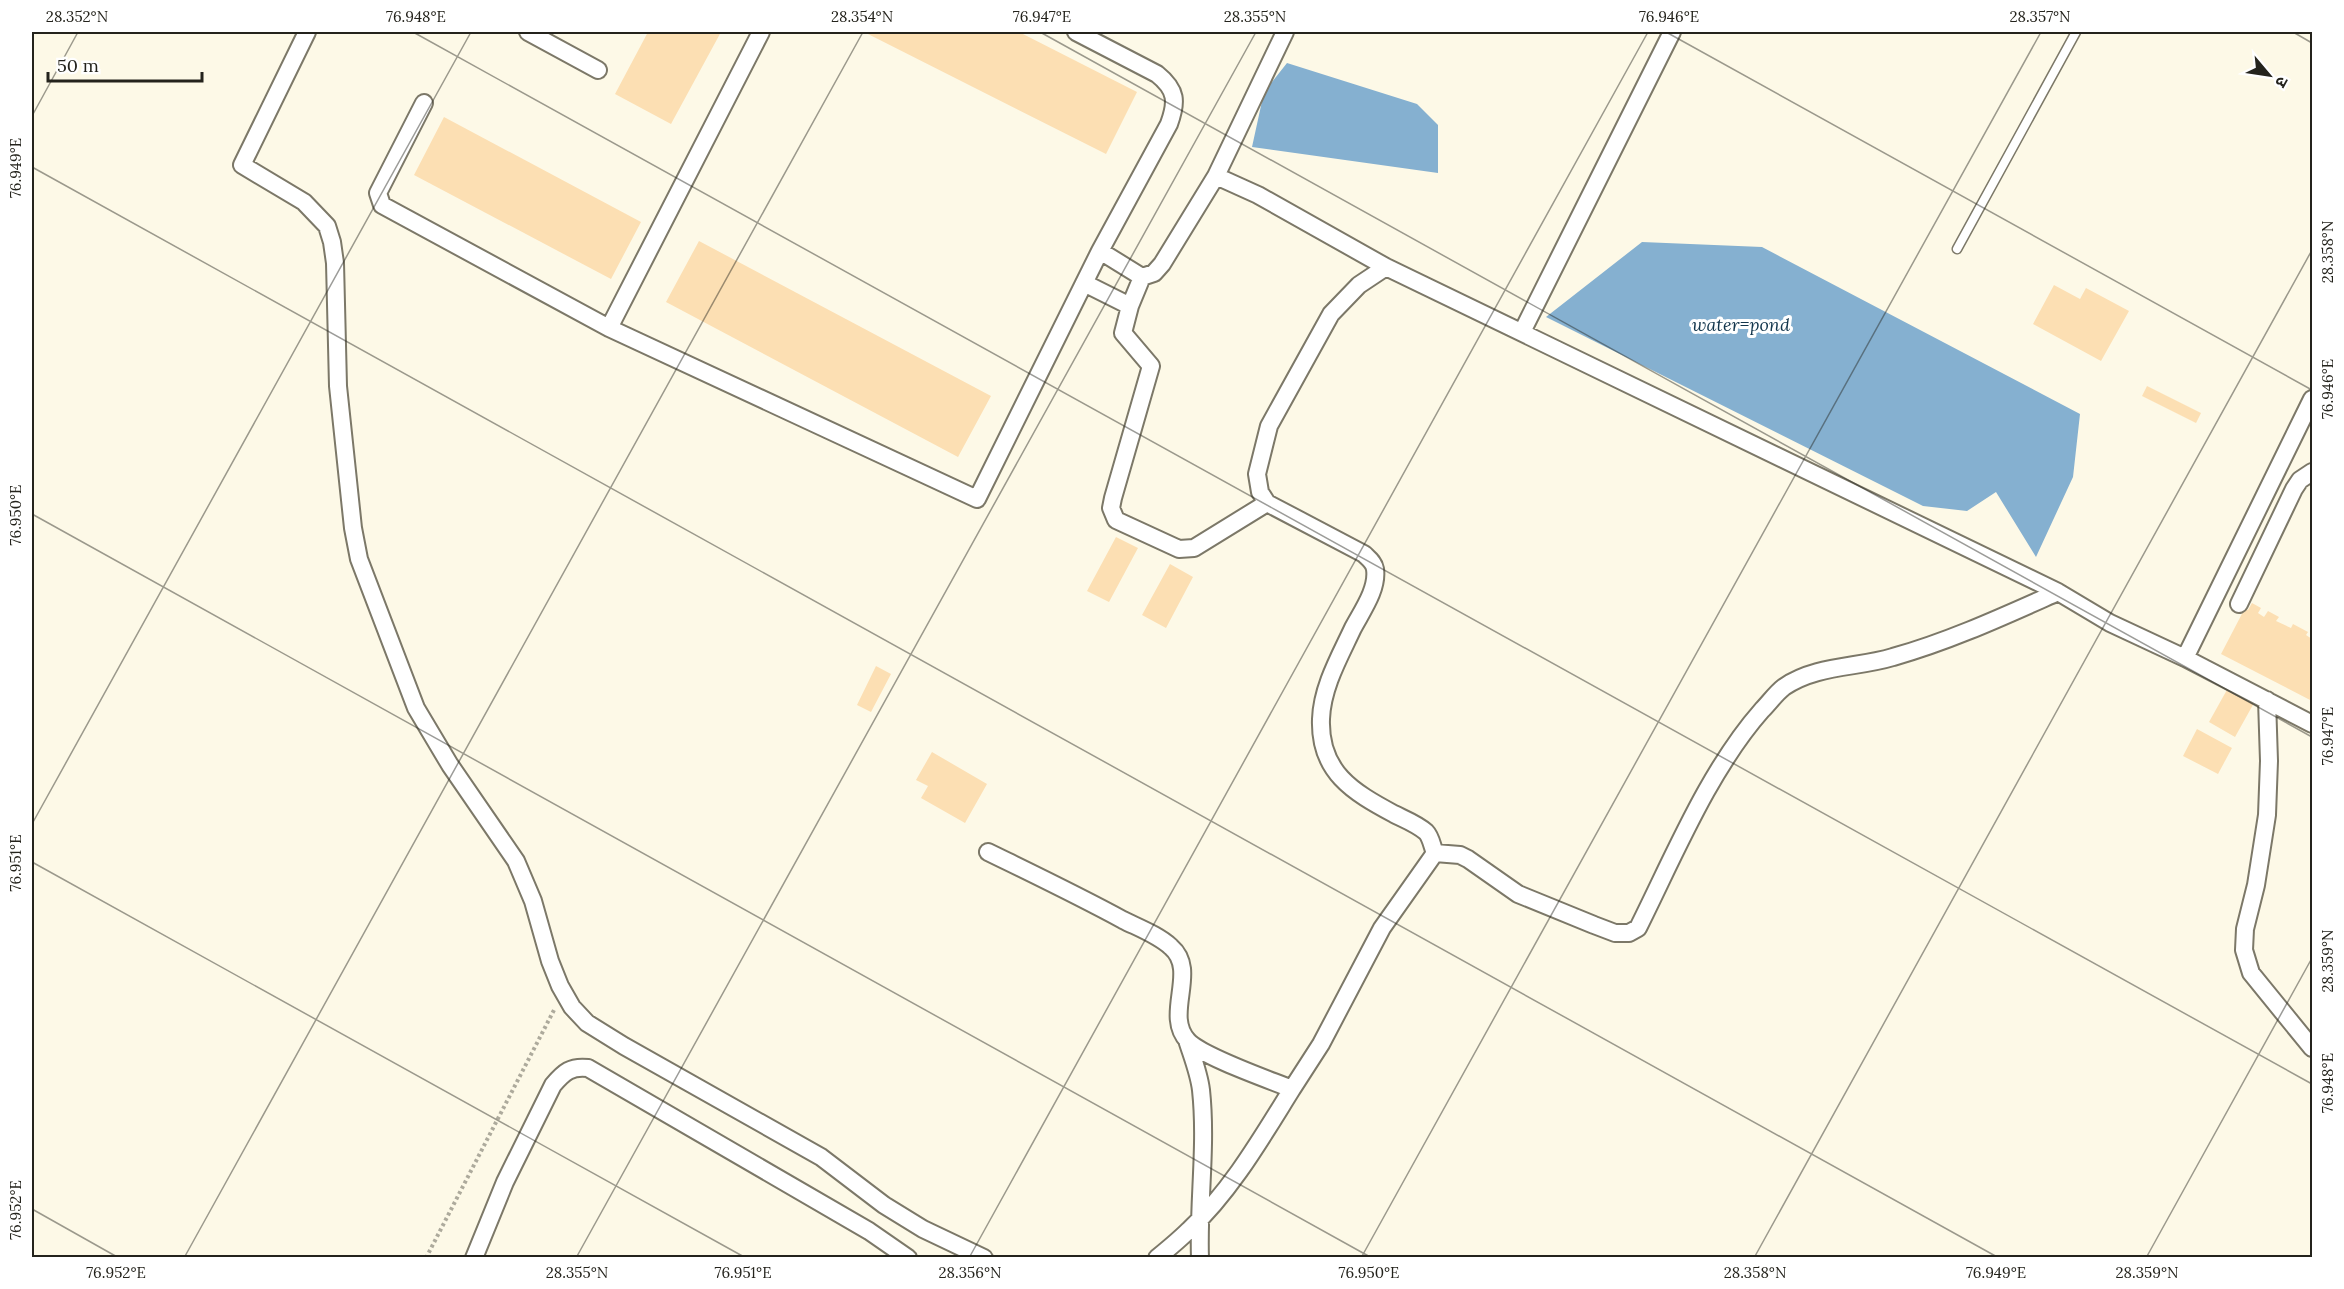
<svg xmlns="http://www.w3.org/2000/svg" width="2344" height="1289" viewBox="0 0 2344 1289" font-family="Lora,'Noto Sans Devanagari',serif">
	<rect width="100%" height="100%" fill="#fdf9e7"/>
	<path fill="#85b0d0" d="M 1287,63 L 1417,104 L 1438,125 L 1438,173 L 1252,147 L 1264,92 Z
		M 1642,242 L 1762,247 L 2080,414 L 2073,477 L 2036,557 L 1996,492 L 1967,511 L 1923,506 L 1546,317 Z"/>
	<path fill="#fcdfb3" d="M 648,32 L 721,32 L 671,124 L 615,94 Z
		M 864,32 L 1019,32 L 1137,92 L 1106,154 Z
		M 444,117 L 641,222 L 611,279 L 414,175 Z
		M 699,241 L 991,396 L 958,457 L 666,302 Z
		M 2054,285 L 2080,299 L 2086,288 L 2129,311 L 2101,361 L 2033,324 Z
		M 2147,386 L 2201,413 L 2196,423 L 2142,396 Z
		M 1116,537 L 1138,548 L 1109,602 L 1087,591 Z
		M 1170,564 L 1193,577 L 1166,628 L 1142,615 Z
		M 2252,603 L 2261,608 L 2258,613 L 2264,617 L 2268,611 L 2279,617 L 2276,621 L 2291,628 L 2293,624 L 2308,632 L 2306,635 L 2312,639 L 2312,701 L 2221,654 L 2245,608 L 2248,610 Z
		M 876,666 L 891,674 L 871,712 L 857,705 Z
		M 2228,688 L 2254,703 L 2235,737 L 2209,722 Z
		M 2197,729 L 2232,748 L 2218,774 L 2183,756 Z
		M 932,752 L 987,784 L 965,823 L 921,798 L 928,786 L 916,780 Z"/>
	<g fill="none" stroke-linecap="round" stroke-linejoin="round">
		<g stroke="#7c7868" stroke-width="11">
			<path id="service" d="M 1957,249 L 2076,32"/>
		</g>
		<g stroke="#7c7868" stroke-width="20">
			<path id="minor" d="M 307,32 L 242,165 L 304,202 L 327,226 L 332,242 L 335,263 L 338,386 L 353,528 L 359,559 L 416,708 L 450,765 L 516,861 L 533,901 L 550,961 L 560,986 L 572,1007 L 587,1023 L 624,1046 L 821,1157 L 884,1205 L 923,1229 L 984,1258
				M 528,32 L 598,70
				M 424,103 L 378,193 L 382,205 L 609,328 L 977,499 L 1100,251 L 1169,124 C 1177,102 1177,90 1157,74 L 1076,32
				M 1216,176 L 1285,32
				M 1100,251 L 1142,277 L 1154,273 L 1162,264 L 1216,176 L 1258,195 L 1386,267 L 2058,592 L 2110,623 L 2185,658 L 2312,724
				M 1386,267 L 1359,285 L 1331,314 L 1269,426 L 1257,474 L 1260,492 L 1267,503 L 1364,554 C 1368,558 1374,562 1375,569 C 1378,589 1362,611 1353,628 C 1340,656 1322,687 1321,719 C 1319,772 1353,792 1394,814 C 1404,819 1417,824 1426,832 C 1431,837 1432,846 1435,853 L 1460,855 L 1468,859 L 1518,894 L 1594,925 L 1615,933 L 1629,933 L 1638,928 C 1674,856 1709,770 1762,710 C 1769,703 1776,693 1784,687 C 1816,665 1857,668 1893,657 C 1950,641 2004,616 2058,592
				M 1142,277 L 1130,306 L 1123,333 L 1151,366 L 1113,498 L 1111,508 L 1116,520 L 1179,549 L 1194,548 L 1267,503
				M 1084,283 L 1130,306
				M 609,328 L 761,32
				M 1522,332 L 1672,32
				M 2239,604 L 2294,489 L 2300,480 L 2312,472
				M 2185,658 L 2312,399
				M 2267,700 L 2269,761 L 2267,815 L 2256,885 L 2245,929 L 2244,950 L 2251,973 L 2312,1048
				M 988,852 C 1033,874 1079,896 1123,920 C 1139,928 1158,935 1171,947 C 1199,971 1163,1015 1188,1041 C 1203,1057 1270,1080 1292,1089 L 1321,1044 L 1382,928 L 1435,853
				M 1187,1040 C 1192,1056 1199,1073 1201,1090 C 1207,1146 1198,1202 1200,1258
				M 474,1258 L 505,1182 L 553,1085 C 564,1072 571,1066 588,1068 L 869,1231 L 908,1258
				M 1157,1258 C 1168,1249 1179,1240 1189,1230 C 1231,1191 1262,1137 1292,1089"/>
		</g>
		<path stroke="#adaa9c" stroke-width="4" stroke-dasharray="3 3" stroke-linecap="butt" d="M 426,1258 L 554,1010"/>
		<use href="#service" stroke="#fff" stroke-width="8"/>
		<use href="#minor" stroke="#fff" stroke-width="16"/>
	</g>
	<path fill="none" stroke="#24231c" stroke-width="1.5" stroke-opacity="0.45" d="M 413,32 L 2312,1084M 1040,32 L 2312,737M 1666,32 L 2312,390M 2293,32 L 2312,43M 32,116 L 78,32M 32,167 L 1999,1258M 32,514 L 1372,1258M 32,824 L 471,32M 32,862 L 746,1258M 32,1209 L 119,1258M 184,1258 L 863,32M 576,1258 L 1256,32M 969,1258 L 1648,32M 1361,1258 L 2041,32M 1754,1258 L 2312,250M 2146,1258 L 2312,958"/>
	<g text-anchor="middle" stroke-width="6" stroke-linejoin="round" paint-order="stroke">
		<g font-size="18" font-style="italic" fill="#12354c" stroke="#fff">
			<text x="1741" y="331">water=pond</text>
		</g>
	</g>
	<rect width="2344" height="1289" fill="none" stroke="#ffffff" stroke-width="66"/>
	<g transform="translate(2269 75) rotate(119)" stroke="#ffffff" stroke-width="4.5" paint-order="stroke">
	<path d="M0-4.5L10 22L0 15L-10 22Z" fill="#24231c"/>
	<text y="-9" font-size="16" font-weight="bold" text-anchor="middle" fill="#24231c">उ</text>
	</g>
	<path d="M48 72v9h154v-9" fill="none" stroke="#24231c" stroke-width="3"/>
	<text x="57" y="72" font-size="18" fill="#24231c" stroke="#ffffff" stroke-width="4.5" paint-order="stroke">50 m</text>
	<rect x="33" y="33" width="2278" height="1223" fill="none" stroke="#24231c" stroke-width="2"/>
	<g font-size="15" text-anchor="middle" fill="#24231c">
		<text x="77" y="22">28.352°N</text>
		<text x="416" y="22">76.948°E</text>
		<text x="862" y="22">28.354°N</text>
		<text x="1042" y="22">76.947°E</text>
		<text x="1255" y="22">28.355°N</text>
		<text x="1669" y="22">76.946°E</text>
		<text x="2040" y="22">28.357°N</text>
		<text transform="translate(16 168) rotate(-90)" y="5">76.949°E</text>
		<text transform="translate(2328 252) rotate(-90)" y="5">28.358°N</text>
		<text transform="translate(2328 389) rotate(-90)" y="5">76.946°E</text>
		<text transform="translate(16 515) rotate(-90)" y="5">76.950°E</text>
		<text transform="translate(2328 736) rotate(-90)" y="5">76.947°E</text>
		<text transform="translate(16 863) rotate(-90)" y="5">76.951°E</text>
		<text transform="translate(2328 961) rotate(-90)" y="5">28.359°N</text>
		<text transform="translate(2328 1083) rotate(-90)" y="5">76.948°E</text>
		<text transform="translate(16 1210) rotate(-90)" y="5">76.952°E</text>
		<text x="116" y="1278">76.952°E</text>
		<text x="577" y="1278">28.355°N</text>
		<text x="743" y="1278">76.951°E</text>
		<text x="970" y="1278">28.356°N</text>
		<text x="1369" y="1278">76.950°E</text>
		<text x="1755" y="1278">28.358°N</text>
		<text x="1996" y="1278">76.949°E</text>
		<text x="2147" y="1278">28.359°N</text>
	</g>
</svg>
